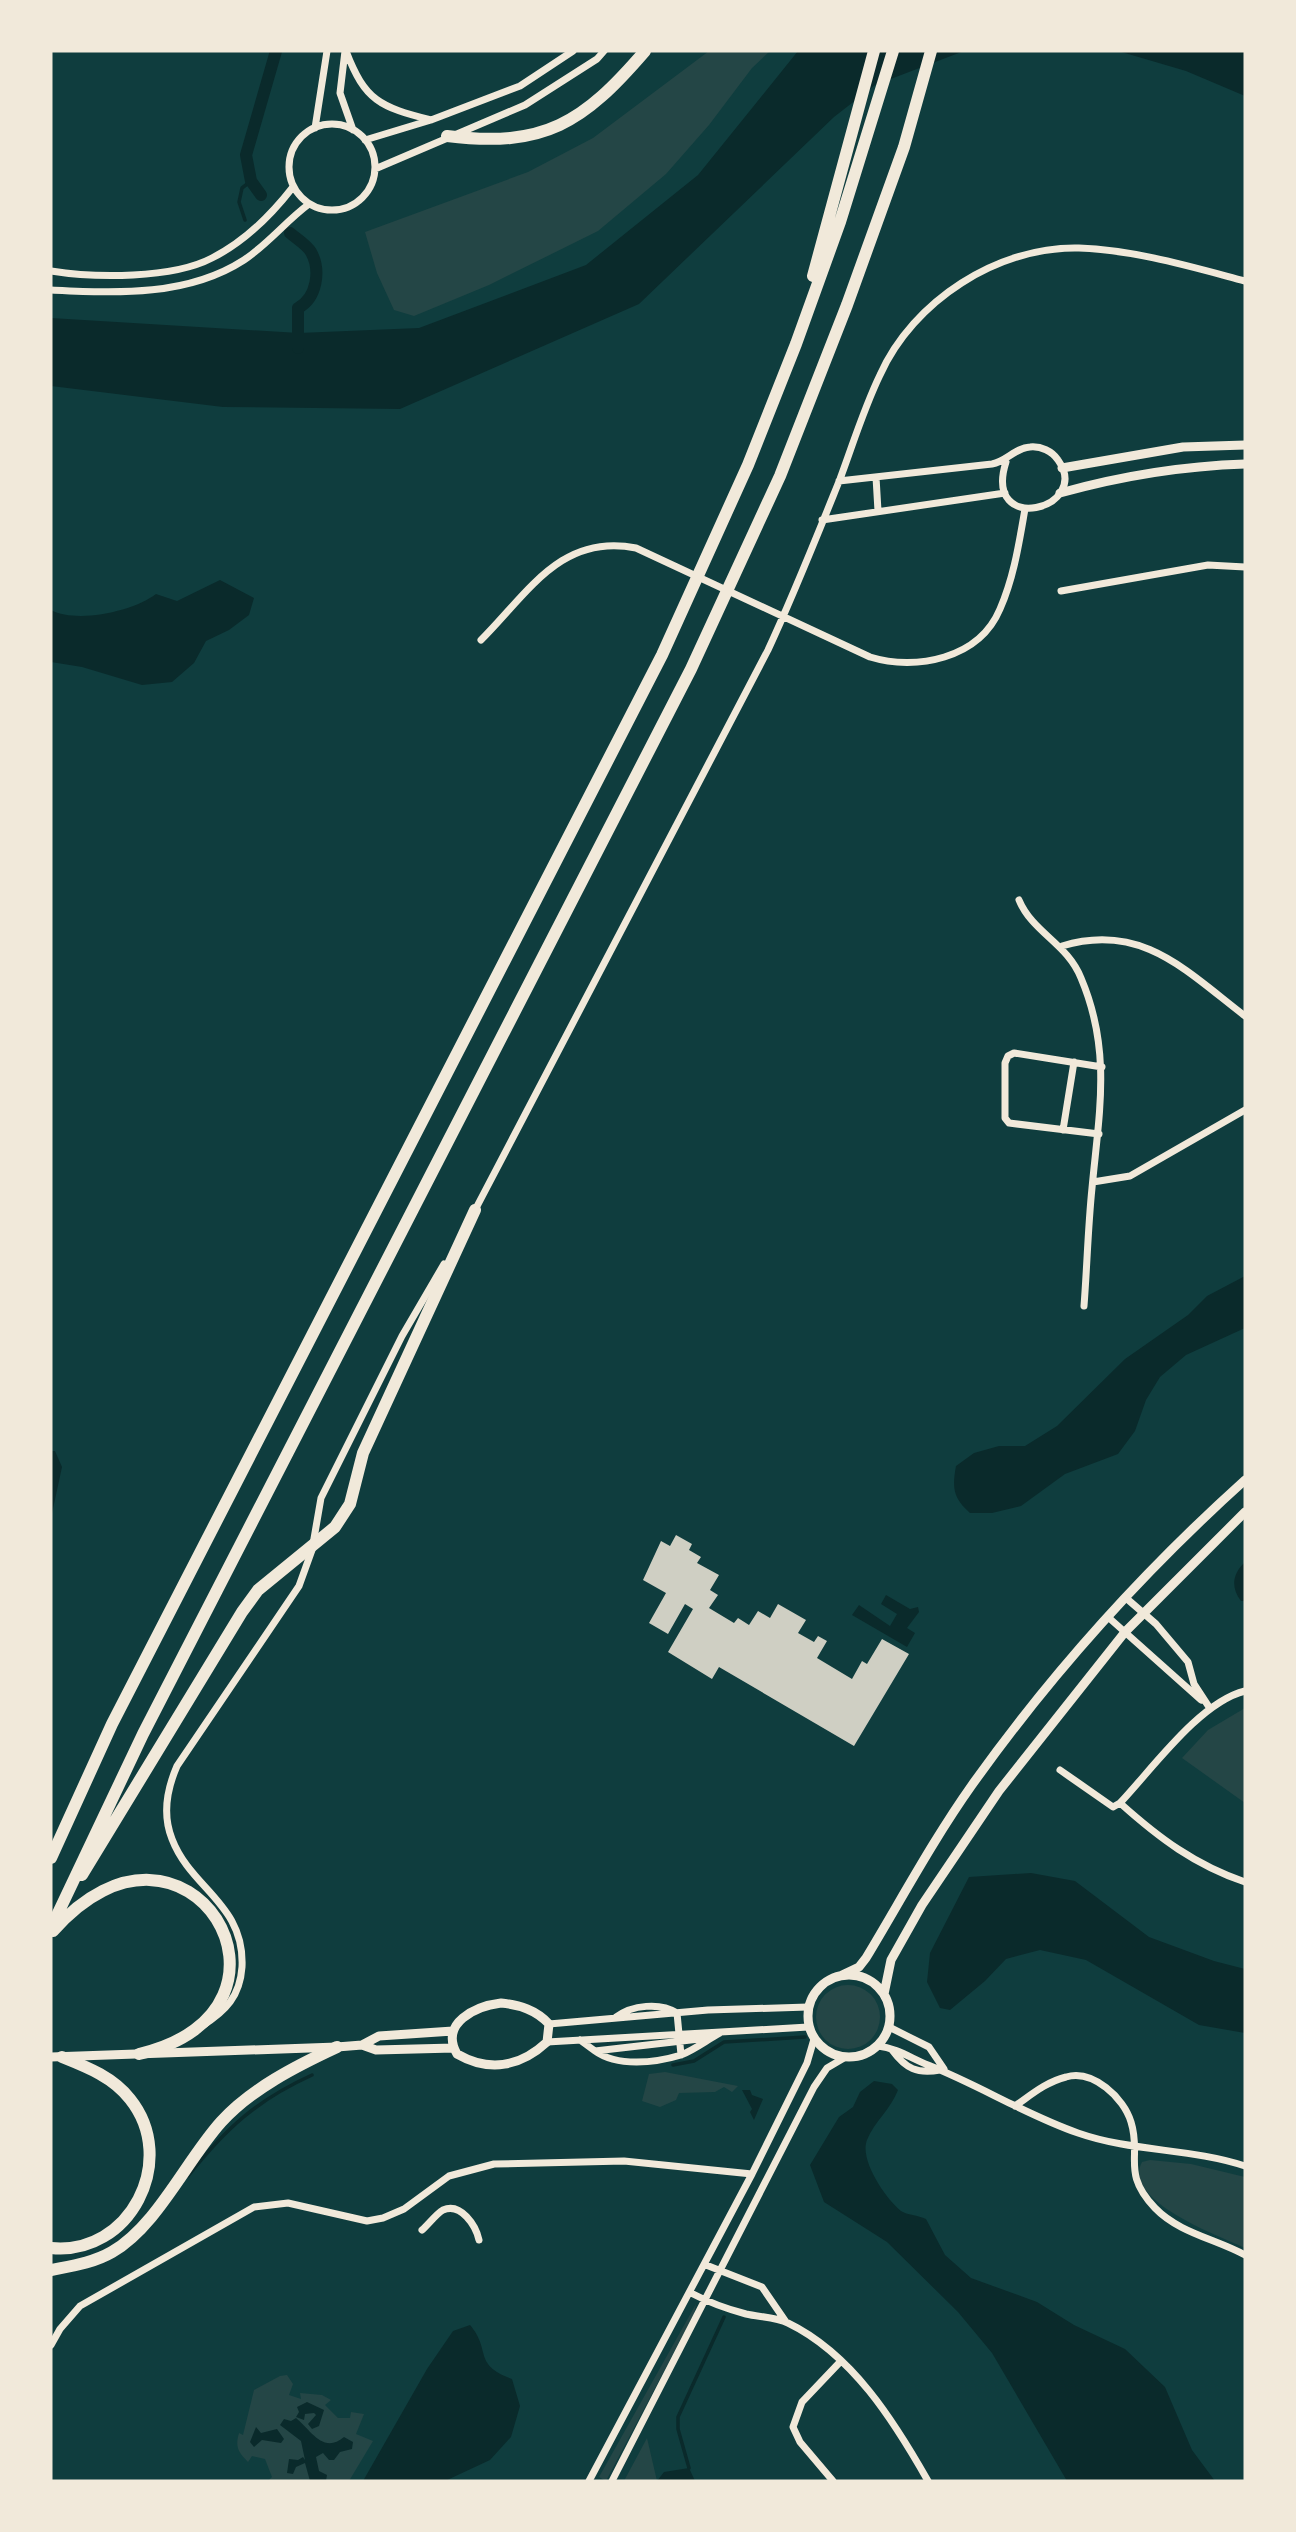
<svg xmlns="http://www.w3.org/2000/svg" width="1296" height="2532" viewBox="0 0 1296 2532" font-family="Poppins,sans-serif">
	<rect width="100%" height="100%" fill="#0f3d3e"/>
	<path fill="#244646" d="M 709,51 L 770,51 L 752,68 L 709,125 L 666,174 L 598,231 L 489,285 L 414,316 L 394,310 L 377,273 L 365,232 L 528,172 L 593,138 Z
		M 1245,1708 L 1245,1803 L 1182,1758 L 1208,1730 Z
		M816 2017a32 32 0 1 1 64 0a32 32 0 1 1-64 0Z
		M 665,2072 L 738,2086 L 732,2092 L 724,2087 L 715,2092 L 679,2093 L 676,2100 L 660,2107 L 642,2101 L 649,2074 Z
		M 1150,2160 L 1191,2164 L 1245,2177 L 1245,2248 C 1222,2237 1121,2201 1142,2162 Z
		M 696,2304 L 694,2314 L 606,2481 L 599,2477 Z
		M 287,2375 L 293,2384 L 289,2395 L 301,2399 L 300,2393 L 322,2395 L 331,2400 L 325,2405 L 338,2418 L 350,2418 L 351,2412 L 364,2414 L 356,2434 L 373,2441 L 349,2481 L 268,2481 L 272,2477 L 265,2459 L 252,2456 L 248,2462 C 238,2452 235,2447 239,2433 L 243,2435 L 254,2390 L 280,2376 Z
		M 647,2438 L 657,2481 L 624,2481 Z"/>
	<path fill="#0a2a2b" d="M 798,51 L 964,51 L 875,85 L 834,117 L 639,304 L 400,409 L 223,407 L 51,386 L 51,318 L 299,333 L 419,328 L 586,265 L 698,175 Z
		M 1118,51 L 1245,51 L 1245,96 L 1186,71 Z
		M 220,580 L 254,598 L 249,615 L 229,630 L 206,641 L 194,663 L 172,682 L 142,685 L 82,667 L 51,662 L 51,610 C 77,624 134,611 156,594 L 177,601 Z
		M 1245,1276 L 1245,1328 L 1186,1355 L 1160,1377 L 1146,1400 L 1135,1431 L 1118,1454 L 1065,1474 L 1021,1506 L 992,1513 L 970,1513 C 953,1498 952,1488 956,1466 L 974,1453 L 999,1446 L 1025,1446 L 1057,1426 L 1125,1359 L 1188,1315 L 1207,1296 Z
		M 51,1451 L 55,1451 L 62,1467 L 51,1518 Z
		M 1245,1562 L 1245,1601 L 1241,1601 C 1230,1587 1233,1573 1245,1562 Z
		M 886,1595 L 910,1609 L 918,1607 L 919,1612 L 907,1628 L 915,1633 L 907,1647 L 852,1615 L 859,1605 L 890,1626 L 897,1614 L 881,1604 Z
		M 1031,1873 L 1075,1881 L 1149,1937 L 1214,1961 L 1245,1969 L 1245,2033 L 1199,2025 L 1086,1960 L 1040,1950 L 1006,1959 L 985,1981 L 950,2010 L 940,2008 L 927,1982 L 930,1953 L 969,1877 Z
		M 874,2081 L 892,2084 L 898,2090 C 891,2109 874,2122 867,2140 C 859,2160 886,2199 901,2211 C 907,2215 918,2215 926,2219 L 945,2255 L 971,2278 L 1037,2302 L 1074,2325 L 1125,2349 L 1165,2387 L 1192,2450 L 1215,2481 L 1067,2481 L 992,2353 L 958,2312 L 887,2242 L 824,2202 L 810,2165 L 839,2117 L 853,2107 L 860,2092 Z
		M 742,2090 L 750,2090 L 752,2095 L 763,2099 L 754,2120 L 750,2112 L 752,2109 Z
		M 470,2325 C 492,2351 472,2364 512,2379 L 520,2406 L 511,2437 L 490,2460 L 445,2481 L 363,2481 L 427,2369 L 453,2331 Z
		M 307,2402 L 324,2410 L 319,2426 L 312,2429 L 308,2424 L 316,2415 L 314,2413 L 305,2414 L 304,2420 L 296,2417 L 299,2412 L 297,2407 Z
		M 296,2418 C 310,2429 323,2455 344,2437 L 353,2442 L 352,2449 L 340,2452 L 334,2460 L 329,2460 L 323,2453 L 316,2457 L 319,2471 L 327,2475 L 326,2481 L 310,2481 L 305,2463 L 296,2467 L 293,2474 L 287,2473 L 289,2459 L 298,2460 L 303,2457 L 305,2460 L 301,2441 L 280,2425 L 284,2419 L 291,2421 Z
		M 256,2427 L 261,2433 L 277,2429 L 284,2439 L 281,2443 L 262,2440 L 254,2447 L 250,2442 Z
		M 689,2468 L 695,2481 L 657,2481 L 664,2472 Z"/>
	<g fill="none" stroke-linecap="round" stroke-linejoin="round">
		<path stroke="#0a2a2b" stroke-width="3.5" d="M 245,220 L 239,202 L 242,188 L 251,181
			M 673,2065 L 694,2061 L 724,2042 L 805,2037
			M 188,2176 C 226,2128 257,2100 312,2075
			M 689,2468 L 678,2429 L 678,2417 L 724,2317"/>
		<path stroke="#0a2a2b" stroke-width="12" d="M 261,195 L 251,181 L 246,155 L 276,51
			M 290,233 C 297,239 307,245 311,252 C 321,270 317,298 298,308 L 298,348"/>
	</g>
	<path fill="#cfcfc3" d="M 676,1535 L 692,1544 L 689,1550 L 701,1557 L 697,1563 L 719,1575 L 710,1590 L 718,1595 L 709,1608 L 734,1623 L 738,1618 L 749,1625 L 758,1611 L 770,1618 L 778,1604 L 806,1620 L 798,1633 L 814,1642 L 818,1636 L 827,1641 L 817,1658 L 852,1679 L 862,1661 L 867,1664 L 882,1639 L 909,1654 L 854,1746 L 719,1667 L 712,1679 L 668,1652 L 693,1609 L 685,1604 L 668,1634 L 649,1623 L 666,1593 L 643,1580 L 661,1541 L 670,1546 Z"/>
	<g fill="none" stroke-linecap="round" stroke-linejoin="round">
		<path stroke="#f1e9da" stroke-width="7" d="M 345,51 L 340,93 L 353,130
			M 346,51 C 365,101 380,107 431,120
			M289 167a43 43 0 1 1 86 0a43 43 0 1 1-86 0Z
			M 315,128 L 327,51
			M 365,140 L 431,120 L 520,86 L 573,51
			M 375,169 L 525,105 L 597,59 L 604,51
			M 51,271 C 95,278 172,279 212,258 C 244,242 272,214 293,187
			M 51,290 C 116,293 187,297 244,260 C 268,244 286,221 309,204
			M 876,477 L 878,511
			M 839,481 L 992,464 C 1007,461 1015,448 1030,447 C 1041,446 1052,451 1058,460 C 1093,509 982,537 1006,462
			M 822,520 L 1005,493
			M 1061,591 L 1208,565 L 1245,567
			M 481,640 C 528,593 561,533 636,548 L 870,657 C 916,671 979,659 1000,609 C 1014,577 1019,543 1025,509
			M 1019,900 C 1033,933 1067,943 1081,978 C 1112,1051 1099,1113 1092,1188 C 1088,1227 1087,1267 1084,1306
			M 1062,946 C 1142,922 1186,971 1245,1016
			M 1063,1130 L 1074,1062
			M 1099,1134 L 1009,1123 L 1005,1118 L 1005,1063 L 1008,1056 L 1014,1053 L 1102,1067
			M 1093,1182 L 1130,1176 L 1245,1110
			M 474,1212 L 768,650 C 794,594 817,536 840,479 C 853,444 864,408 880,375 C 913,301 998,246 1079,248 C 1135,250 1192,267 1245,281
			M 1126,1598 L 1156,1624 L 1188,1662 L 1194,1684 L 1209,1707
			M 1108,1617 L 1201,1700
			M 1060,1770 L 1113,1807 L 1120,1803 C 1153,1768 1200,1702 1245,1691
			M 1120,1803 C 1159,1838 1195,1865 1245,1882
			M 616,2017 C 632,2005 660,2002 677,2013 L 681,2055
			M 549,2024 L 708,2010 L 808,2007
			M 202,2026 C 226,2011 240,1996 242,1967 C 245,1904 191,1889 172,1839 C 162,1814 167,1789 177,1766 L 299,1586 L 312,1550 L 321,1498 L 402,1336 L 444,1264
			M 889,2027 L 929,2047 L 944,2069
			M 580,2040 L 595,2051 L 708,2038
			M 547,2042 L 808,2027
			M 878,2046 C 896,2048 911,2058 928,2065 C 979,2085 1026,2115 1078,2133 C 1132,2152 1191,2148 1245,2166
			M 892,2050 C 906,2069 917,2074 940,2070
			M 595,2051 C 617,2067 655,2063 681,2055 C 694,2050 707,2040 720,2033
			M 1015,2106 C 1031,2095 1046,2082 1066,2077 C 1093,2069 1124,2098 1131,2122 C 1142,2157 1121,2172 1155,2208 C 1179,2233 1216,2239 1245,2255
			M 422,2230 C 428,2225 436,2214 443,2210 C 461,2202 476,2226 479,2240
			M 706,2265 L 762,2287 L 786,2322
			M 691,2293 C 708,2302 727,2309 746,2314 C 759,2317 776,2317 788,2323 C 852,2354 894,2421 928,2481
			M 51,2345 L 60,2329 L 80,2306 L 254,2207 L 288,2203 L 367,2221 L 383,2218 L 404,2209 L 449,2176 L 494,2164 L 624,2161 L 752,2174
			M 589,2481 L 752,2174 L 807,2063 L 814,2039
			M 612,2481 L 814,2087 L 827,2068 L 844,2058
			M 833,2481 L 800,2442 L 793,2427 L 802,2402 L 840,2362"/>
		<path stroke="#f1e9da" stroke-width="9" d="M 1062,468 L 1183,447 L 1245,445
			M 1060,493 C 1121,476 1182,466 1245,464
			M808 2016a41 41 0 1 1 82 0a41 41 0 1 1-82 0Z
			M 840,1976 L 859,1967 L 866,1958 C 901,1900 933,1840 972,1785 C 1051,1674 1144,1571 1245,1480
			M 884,1994 L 891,1960 L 922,1905 L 999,1791 L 1125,1632 L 1245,1512
			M 501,2003 C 520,2005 536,2010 549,2024 L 547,2042 C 521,2066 490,2073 457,2054 C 439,2023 476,2006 501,2003 Z
			M 362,2045 L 376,2050 L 454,2048
			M 51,2057 L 337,2047 L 362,2045 L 379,2036 L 453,2031"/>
		<path stroke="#f1e9da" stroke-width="12" d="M 447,136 C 545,148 583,123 645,51
			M 813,276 L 874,51
			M 51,1858 L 112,1724 L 662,655 L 748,465 L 796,344 L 840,222 L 893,51
			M 82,1875 L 242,1612 L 258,1590 L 335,1527 L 350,1504 L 363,1453 L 475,1210
			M 51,1928 L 143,1734 L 691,669 L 780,476 L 847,305 L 904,147 L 931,51
			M 53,1931 C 187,1779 326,2010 139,2054
			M 51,2248 C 130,2256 179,2160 130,2099 C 113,2077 87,2067 62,2057
			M 51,2270 C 71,2266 93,2263 112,2252 C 157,2226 186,2161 221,2122 C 251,2089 296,2066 337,2047"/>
	</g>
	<rect width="1296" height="2532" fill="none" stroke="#f1e9da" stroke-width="105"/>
</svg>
